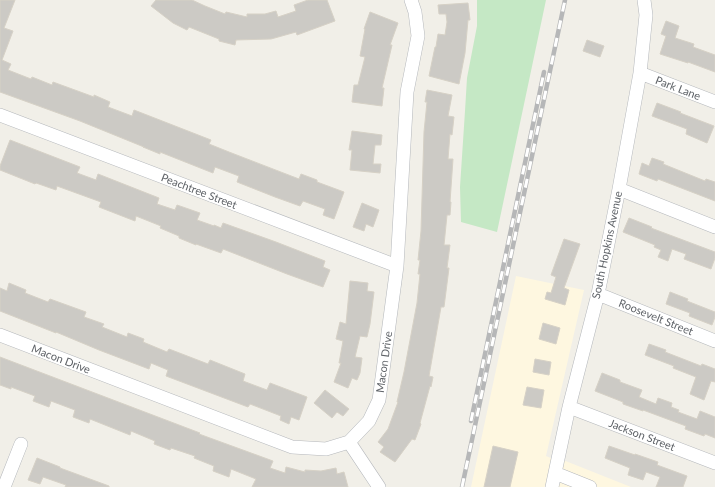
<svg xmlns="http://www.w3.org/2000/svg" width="715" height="487" viewBox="0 0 715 487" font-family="Lato,sans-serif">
	<rect width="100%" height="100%" fill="#f1efe8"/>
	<path fill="#fef7e0" d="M 516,276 L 584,290 L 546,456 L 553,459 L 547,487 L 471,487 Z
		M 563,460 L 631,487 L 557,487 Z"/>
	<path fill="#c5e8c5" d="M 477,0 L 546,0 L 497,232 L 461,222 L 460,187 L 465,111 L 467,78 L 477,26 Z"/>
	<path fill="#cccac5" stroke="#d6d1c6" d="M 0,0 L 15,0 L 4,28 L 13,31 L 2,60 L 11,64 L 8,70 L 31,79 L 32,77 L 52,85 L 53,82 L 94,97 L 94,95 L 110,102 L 108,107 L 132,116 L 134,110 L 211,140 L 209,144 L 229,152 L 299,179 L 301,174 L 317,180 L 317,182 L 344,192 L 334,219 L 323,215 L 325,209 L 303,201 L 300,206 L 275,197 L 237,182 L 239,176 L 215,167 L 213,173 L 160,152 L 160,154 L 143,147 L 144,147 L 80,121 L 0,92 Z
		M 156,0 L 192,0 L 205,6 L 225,14 L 226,12 L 247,17 L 247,14 L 265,14 L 276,11 L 278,17 L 296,11 L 294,5 L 308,0 L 327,0 L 335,21 L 297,35 L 296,32 L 271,39 L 236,40 L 235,45 L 219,41 L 219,39 L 189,27 L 187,30 L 173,23 L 151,6 Z
		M 468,3 L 470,20 L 468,20 L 465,53 L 459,84 L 429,76 L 435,47 L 436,47 L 438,34 L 445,35 L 447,22 L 446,14 L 439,14 L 438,5 Z
		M 370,12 L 398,23 L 390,45 L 392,45 L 382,88 L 384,88 L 382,106 L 352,102 L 354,85 L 358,85 L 365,57 L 360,56 L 365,29 L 364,29 Z
		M 666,21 L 679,26 L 675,38 L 694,44 L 693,47 L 715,55 L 715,72 L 688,62 L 688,63 L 660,54 L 666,36 L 661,34 Z
		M 587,40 L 604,46 L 600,57 L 583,51 Z
		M 427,90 L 452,95 L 448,116 L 454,117 L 452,135 L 450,134 L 448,159 L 453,159 L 450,202 L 451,202 L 450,215 L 447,215 L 444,245 L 450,245 L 447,268 L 449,268 L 444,307 L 441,307 L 429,376 L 433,377 L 431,387 L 430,386 L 420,423 L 421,424 L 415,440 L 412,439 L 395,462 L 380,452 L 384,447 L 378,442 L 388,429 L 398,402 L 397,402 L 404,372 L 417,303 L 420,274 L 418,274 L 420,260 L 418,260 L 421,231 L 424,132 L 427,102 L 425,102 Z
		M 657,103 L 681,112 L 680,113 L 714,126 L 707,143 L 686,134 L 687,129 L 652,116 Z
		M 352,131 L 382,135 L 381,145 L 375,145 L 373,164 L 381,164 L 380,173 L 350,170 L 352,150 L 349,150 Z
		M 10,140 L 80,167 L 77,173 L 96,180 L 98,174 L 159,198 L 157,204 L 175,210 L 177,205 L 200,213 L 197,220 L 214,226 L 214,225 L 221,228 L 223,223 L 276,242 L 325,261 L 323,267 L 330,270 L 323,287 L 287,274 L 223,249 L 221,253 L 196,244 L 196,245 L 179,238 L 179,236 L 160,228 L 161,226 L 136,216 L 135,221 L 99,207 L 101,202 L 57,186 L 56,190 L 36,183 L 35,184 L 0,170 L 0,166 Z
		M 652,158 L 664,162 L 663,164 L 705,181 L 706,179 L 715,182 L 715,201 L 658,179 L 657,181 L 639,174 L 642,163 L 649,166 Z
		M 362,203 L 379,210 L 373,227 L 366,224 L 364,231 L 353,227 Z
		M 629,218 L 652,227 L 651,228 L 715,252 L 715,258 L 711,269 L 684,259 L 686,254 L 672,249 L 668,261 L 658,257 L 661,250 L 654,247 L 655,245 L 623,232 Z
		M 564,239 L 580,244 L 564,288 L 569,290 L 565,305 L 545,299 L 547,292 L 551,293 L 556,277 L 551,275 Z
		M 350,281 L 368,283 L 367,291 L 374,292 L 370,324 L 367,337 L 360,336 L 355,357 L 362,358 L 360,373 L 357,380 L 352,378 L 348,388 L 334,382 L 341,363 L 339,363 L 343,341 L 336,339 L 340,322 L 346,324 Z
		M 9,283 L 26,290 L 25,293 L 48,302 L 50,299 L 86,312 L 84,317 L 104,324 L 102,327 L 127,337 L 128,333 L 144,339 L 143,342 L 167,352 L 169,349 L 208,364 L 210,360 L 245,374 L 243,381 L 267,390 L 270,383 L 307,397 L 299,420 L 291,417 L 289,424 L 280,420 L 281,416 L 250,404 L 248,407 L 166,376 L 168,370 L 151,363 L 149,369 L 99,350 L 56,332 L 56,333 L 0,311 L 0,288 L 7,291 Z
		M 670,292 L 688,299 L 687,301 L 715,312 L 715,317 L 712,325 L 689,316 L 690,313 L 666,304 Z
		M 543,323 L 560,328 L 556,344 L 539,339 Z
		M 649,344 L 666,350 L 665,352 L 701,366 L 702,364 L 715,369 L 715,382 L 711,381 L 704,400 L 690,394 L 696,377 L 673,368 L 674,366 L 645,355 Z
		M 0,357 L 200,433 L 199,434 L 273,461 L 270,468 L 285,473 L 286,467 L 305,472 L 305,470 L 321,471 L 336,468 L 337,474 L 344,472 L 348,487 L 252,487 L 256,479 L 231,469 L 229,477 L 213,471 L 214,466 L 194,458 L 195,456 L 171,448 L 170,450 L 154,444 L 155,441 L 131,431 L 130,435 L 90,419 L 89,423 L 73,417 L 75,410 L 51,401 L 49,407 L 33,401 L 35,396 L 11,387 L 11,389 L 0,385 Z
		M 535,359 L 551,362 L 549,375 L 533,372 Z
		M 602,373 L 620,380 L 620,382 L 642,390 L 639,397 L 656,404 L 658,398 L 672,403 L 671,407 L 679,410 L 678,412 L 697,419 L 700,411 L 715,417 L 715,438 L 705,434 L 704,436 L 685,429 L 686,426 L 643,410 L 643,411 L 623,404 L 623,402 L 595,391 Z
		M 527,387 L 544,390 L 541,408 L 523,405 Z
		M 325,390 L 349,409 L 343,416 L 337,412 L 332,418 L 314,403 Z
		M 493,446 L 518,452 L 510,487 L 484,487 Z
		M 609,446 L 635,455 L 635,454 L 658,462 L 657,465 L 687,476 L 683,487 L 656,487 L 660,477 L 646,472 L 643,480 L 628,475 L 630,468 L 605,458 Z
		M 37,458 L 60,467 L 60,468 L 109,486 L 109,487 L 65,487 L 66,485 L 43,477 L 40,484 L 28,480 Z"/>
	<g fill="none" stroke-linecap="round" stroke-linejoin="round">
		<g stroke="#b5b8bc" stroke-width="14">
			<path id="minor" d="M 640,73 L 715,102
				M 0,115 L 397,266
				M 619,189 L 715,227
				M 598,294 L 715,341
				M 0,335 L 292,447 L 326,449 L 349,442 L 369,421 L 379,400 L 397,266 L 407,92 L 418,36 L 415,12 L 411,0
				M 569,407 L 715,463
				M 349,442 L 379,487
				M 555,473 L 590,487
				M 4,487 L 21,444
				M 552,487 L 569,407 L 598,294 L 619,189 L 640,73 L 646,15 L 644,0"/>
		</g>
		<use href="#minor" stroke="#fff" stroke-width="13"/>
		<g stroke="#b6b7b8" stroke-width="4.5">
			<path id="rail" d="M 471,421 L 544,72
				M 462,487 L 565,0"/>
		</g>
		<use href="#rail" stroke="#fff" stroke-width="3" stroke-dasharray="9" stroke-linecap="butt"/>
	</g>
	<g text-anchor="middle" stroke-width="3.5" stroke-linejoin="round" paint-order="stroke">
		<g font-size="11" fill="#5f6368" stroke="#fff">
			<text transform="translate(678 88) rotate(21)" y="4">Park Lane</text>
			<text transform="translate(199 191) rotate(21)" y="4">Peachtree Street</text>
			<text transform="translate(607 245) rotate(-78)" y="4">South Hopkins Avenue</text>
			<text transform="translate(656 317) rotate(22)" y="4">Roosevelt Street</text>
			<text transform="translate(61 359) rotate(21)" y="4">Macon Drive</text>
			<text transform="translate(384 362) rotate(-82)" y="4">Macon Drive</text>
			<text transform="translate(642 435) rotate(21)" y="4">Jackson Street</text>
		</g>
	</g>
</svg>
